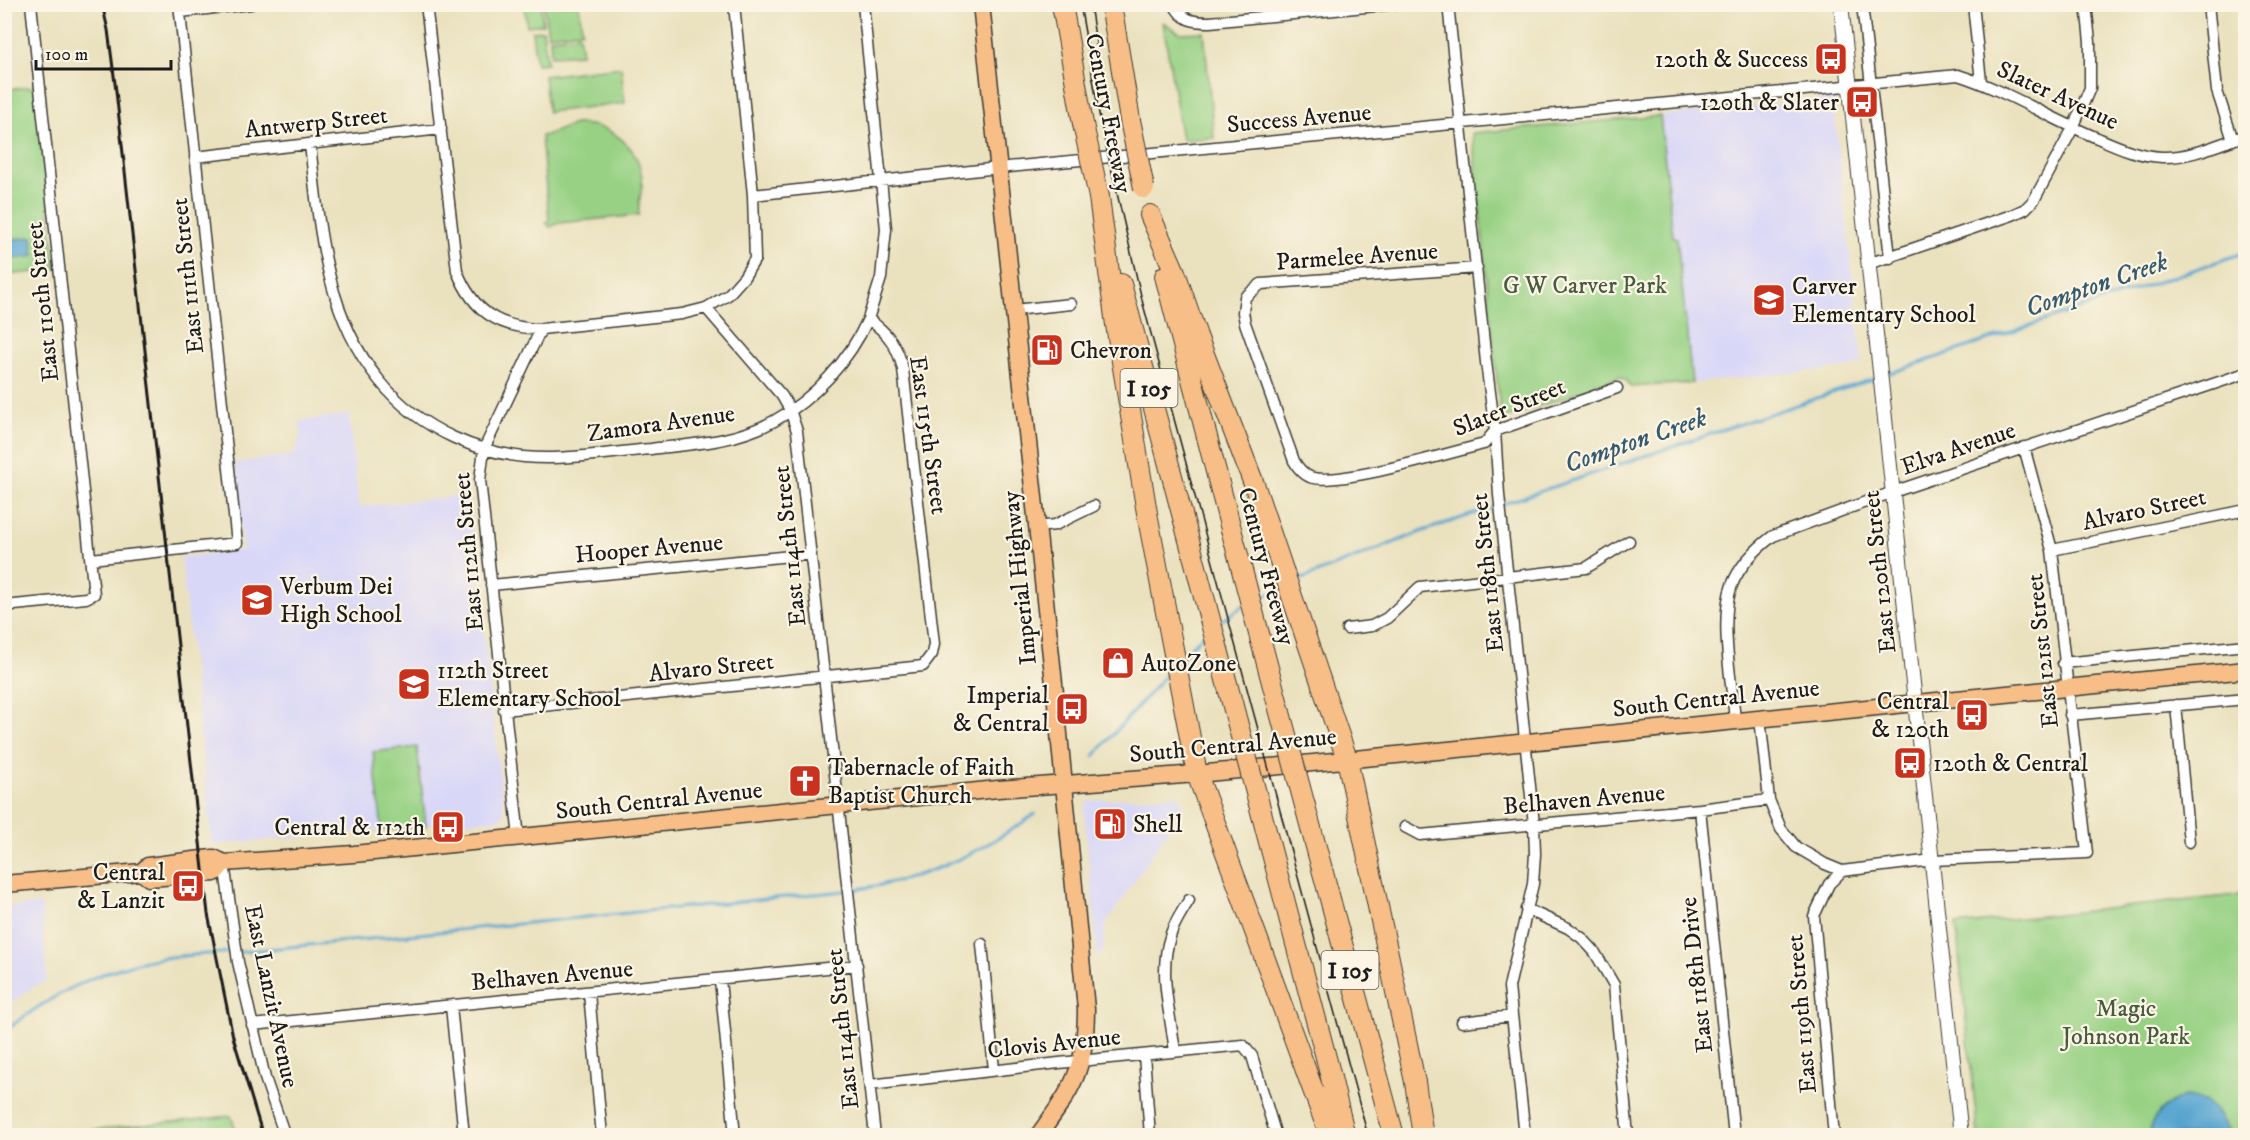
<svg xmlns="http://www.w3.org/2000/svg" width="2250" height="1140" viewBox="0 0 2250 1140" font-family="'IM FELL DW Pica',serif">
	<rect width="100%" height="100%" fill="#fcf5e5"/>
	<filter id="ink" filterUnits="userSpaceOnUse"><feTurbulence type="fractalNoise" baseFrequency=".0167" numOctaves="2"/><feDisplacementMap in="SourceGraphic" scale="12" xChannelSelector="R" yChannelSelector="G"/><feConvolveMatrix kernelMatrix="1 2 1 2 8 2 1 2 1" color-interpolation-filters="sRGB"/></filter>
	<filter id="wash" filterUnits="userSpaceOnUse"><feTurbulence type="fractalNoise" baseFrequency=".008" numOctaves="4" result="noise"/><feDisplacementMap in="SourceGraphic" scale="24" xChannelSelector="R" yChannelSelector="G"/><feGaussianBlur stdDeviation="1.35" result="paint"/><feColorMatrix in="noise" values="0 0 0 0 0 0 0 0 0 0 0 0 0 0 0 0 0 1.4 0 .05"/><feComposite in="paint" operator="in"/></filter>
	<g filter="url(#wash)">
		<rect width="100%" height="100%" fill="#eae1be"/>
		<path fill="#d9d7f8" d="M 1833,98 L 1862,363 L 1849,367 L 1692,383 L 1677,238 L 1673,238 L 1660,116 Z
			M 349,414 L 359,507 L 468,495 L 504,812 L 503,816 L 498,819 L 212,845 L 181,557 L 243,550 L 234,463 L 294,455 L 301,433 L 299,421 Z
			M 1180,795 L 1183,808 L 1105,925 L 1103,954 L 1098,955 L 1084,810 L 1089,801 Z
			M 41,904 L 47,981 L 35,986 L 5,1007 L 5,908 Z"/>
		<path fill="#98d184" stroke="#5a7650" stroke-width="1.5" d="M 524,5 L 541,5 L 543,24 L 527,26 Z
			M 544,5 L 579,5 L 582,31 L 548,35 Z
			M 1163,22 L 1180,33 L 1204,32 L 1214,138 L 1182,140 Z
			M 543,30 L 547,63 L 536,64 L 532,31 Z
			M 579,35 L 582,54 L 551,56 L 550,38 Z
			M 621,67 L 625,103 L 548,112 L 544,76 Z
			M 36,86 L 56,270 L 5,275 L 4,90 Z
			M 1660,116 L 1673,237 L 1677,238 L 1692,383 L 1630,387 L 1627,381 L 1620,377 L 1501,420 L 1472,133 Z
			M 575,124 C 610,123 641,146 642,182 C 642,193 637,204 639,215 L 559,223 L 550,227 L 546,223 L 549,220 L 541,136 C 550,135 565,127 575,124 Z
			M 417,747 L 426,826 L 382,830 L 373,752 Z
			M 2245,894 L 2245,1135 L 1978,1135 L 1956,925 Z
			M 231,1116 L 238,1135 L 41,1135 Z"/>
		<path fill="#56a5d0" stroke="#396076" stroke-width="1.5" d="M 32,237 L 34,256 L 5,260 L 5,240 Z
			M 2184,1097 C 2222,1099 2215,1120 2234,1135 L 2148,1135 C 2152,1116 2166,1102 2184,1097 Z"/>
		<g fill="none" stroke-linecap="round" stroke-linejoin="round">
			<path stroke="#56a5d0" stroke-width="3" d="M 1885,375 L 2246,252
				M 1294,582 L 1426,530 L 1876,378
				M 1258,599 L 1282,588
				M 1217,624 L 1244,605
				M 1182,656 L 1205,633
				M 1094,756 L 1170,670
				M 851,890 C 922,881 977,855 1035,814
				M 240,952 L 845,891
				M 4,1032 C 46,998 93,973 145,961 C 173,955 204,955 233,952"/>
		</g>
	</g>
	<g filter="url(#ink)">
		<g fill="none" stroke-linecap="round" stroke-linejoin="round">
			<g stroke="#3b3a34" stroke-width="13">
				<path id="minor" d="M 426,4 L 457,271 C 473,311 498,328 541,329 L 484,449 L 480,480 L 519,838
					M 734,4 L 753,195 L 755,259 L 744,277 L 728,295 L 706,308 L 782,396 L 790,410 L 797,431 L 875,1136
					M 1174,4 C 1182,21 1194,22 1210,22 L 1396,4
					M 1448,4 L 1486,362 L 1495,431 L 1499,495 L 1534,824 L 1535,854 L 1533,884 L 1509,987 L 1525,1136
					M 1862,4 L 1890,258
					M 1973,4 L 1981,82
					M 2208,4 L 2217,91 L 2233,140
					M 180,12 L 251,4
					M 310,144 C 319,226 325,314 379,380 C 419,430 483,458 547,458 C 581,458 616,452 651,449 C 693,444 736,442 774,421 C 814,399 849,361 868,319
					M 195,157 L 441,129
					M 753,195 L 998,168 L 1958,75 C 2008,91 2052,120 2100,139 C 2121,148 2139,156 2162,157 C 2190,158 2219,144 2246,135
					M 1868,264 L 2012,215 L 2025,209 L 2034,200 L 2073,128 L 2090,88 L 2090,42 L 2086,4
					M 1477,268 L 1261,284 L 1245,297 L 1243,312 L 1245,323 L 1294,461 C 1298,468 1303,474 1310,477 C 1336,487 1452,452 1484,444 L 1495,431 L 1617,388
					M 1014,310 L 1071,304
					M 541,329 L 682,314 L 706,308
					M 1037,527 L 1055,525 L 1094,506
					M 2052,550 L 2246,510
					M 91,559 L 237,543 L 179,4
					M 491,585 L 811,554
					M 4,606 L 86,598 L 94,594 L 31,4
					M 1347,629 L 1372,626 L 1387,618 L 1420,587 L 1586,568 L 1629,541
					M 2063,663 L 2246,645
					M 2176,705 L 2189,842
					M 504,710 L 923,666 L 932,654 L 934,644 L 903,369 C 897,345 888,333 868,319 L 881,278 L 886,229 L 863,4
					M 2070,715 L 2246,699
					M 1760,718 L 1769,800 L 1781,829 L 1796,847 L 1825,864 L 1842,871 L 1933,860 L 2087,853 L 2052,550 L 2024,447
					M 1735,720 C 1732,683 1719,619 1732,585 C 1740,565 1757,548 1773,536 L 1893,492 L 2246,373
					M 1700,809 L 1734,1136
					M 1405,827 L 1420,835 L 1700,809 L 1769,800
					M 224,863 L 238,962 L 265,1078 L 285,1136
					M 1526,909 L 1568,928 L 1582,938 L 1594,951 L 1614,985 L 1628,1136
					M 982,944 L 994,1070
					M 720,980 L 735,1136
					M 589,993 L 602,1136
					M 451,1006 L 464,1136
					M 1462,1022 L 1512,1016
					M 252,1025 L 857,965
					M 1175,1052 C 1171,1016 1158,973 1170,937 C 1173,924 1182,912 1189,900
					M 1144,1055 L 1150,1136
					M 870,1085 L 1059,1063 L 1243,1045 L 1252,1056 L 1276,1136
					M 1834,1136 L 1814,916 L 1829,884 L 1842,871"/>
			</g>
			<g stroke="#3b3a34" stroke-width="16">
				<path id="tertiary" d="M 1841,4 L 1961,1136"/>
			</g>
			<g stroke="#3b3a34" stroke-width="19">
				<path id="primary" d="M 981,4 L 1055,693 L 1086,1009 C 1086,1070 1073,1088 1038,1136
					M 141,872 L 149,878 L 215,873 L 224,863
					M 4,884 L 141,872 L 148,866 L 202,859 L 214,858 L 224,863 L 354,854 L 998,789 L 1197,774 L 1448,750 L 2246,670"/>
			</g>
			<g stroke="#3b3a34" stroke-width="22">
				<path id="motorway" d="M 1062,4 L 1083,124
					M 1111,4 L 1130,120
					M 1099,197 L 1116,325 L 1147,513 L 1197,774 L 1330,1136
					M 1150,215 L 1175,272 L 1197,336 L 1254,484 L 1347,759 L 1415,1082 L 1423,1136
					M 1165,276 L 1231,529
					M 1121,284 L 1199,578
					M 1305,806 L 1394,1136
					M 1260,808 L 1328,1065 L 1345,1136"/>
			</g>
			<use href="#minor" stroke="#fff" stroke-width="10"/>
			<use href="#tertiary" stroke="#fff" stroke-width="14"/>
			<use href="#primary" stroke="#f7be87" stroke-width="16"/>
			<use href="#motorway" stroke="#f7be87" stroke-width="20"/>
			<path stroke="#1c1c1c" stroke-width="1.5" d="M 1080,4 L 1101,125 L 1143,304 L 1368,1136
				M 1090,4 L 1100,70"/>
			<path stroke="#1c1c1c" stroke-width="3" d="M 102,4 L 108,30 L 116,91 L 208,914 L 233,1037 L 263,1136"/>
			<g stroke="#3b3a34" stroke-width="22" stroke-linecap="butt">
				<path id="motorway-bridge" d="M 1130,120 L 1144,188
					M 1083,124 L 1099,197
					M 1231,529 L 1305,806
					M 1199,578 L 1260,808"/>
			</g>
			<use href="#motorway-bridge" stroke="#f7be87" stroke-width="20"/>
		</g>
	</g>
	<defs>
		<g id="bus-square" transform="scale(1.725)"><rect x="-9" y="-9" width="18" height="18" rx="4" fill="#c8321e" stroke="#fcf5e5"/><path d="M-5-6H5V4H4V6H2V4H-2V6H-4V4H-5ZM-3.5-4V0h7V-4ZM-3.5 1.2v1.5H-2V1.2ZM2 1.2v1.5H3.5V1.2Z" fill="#fff"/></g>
		<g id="school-square" transform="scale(1.725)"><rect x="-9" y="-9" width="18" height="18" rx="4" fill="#c8321e" stroke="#fcf5e5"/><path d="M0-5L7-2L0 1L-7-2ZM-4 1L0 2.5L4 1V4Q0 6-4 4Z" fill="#fff"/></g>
		<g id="fuel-square" transform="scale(1.725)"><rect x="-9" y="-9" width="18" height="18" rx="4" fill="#c8321e" stroke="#fcf5e5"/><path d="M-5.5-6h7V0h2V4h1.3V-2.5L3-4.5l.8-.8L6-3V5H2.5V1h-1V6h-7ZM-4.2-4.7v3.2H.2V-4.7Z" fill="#fff"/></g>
		<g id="shop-square" transform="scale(1.725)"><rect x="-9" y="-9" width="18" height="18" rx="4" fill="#c8321e" stroke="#fcf5e5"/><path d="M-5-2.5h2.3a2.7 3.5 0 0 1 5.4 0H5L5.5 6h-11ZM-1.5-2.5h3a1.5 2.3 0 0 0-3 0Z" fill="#fff"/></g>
		<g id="church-square" transform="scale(1.725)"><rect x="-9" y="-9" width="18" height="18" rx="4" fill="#c8321e" stroke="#fcf5e5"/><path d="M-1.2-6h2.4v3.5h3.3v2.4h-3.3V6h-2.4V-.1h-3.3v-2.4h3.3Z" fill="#fff"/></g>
	</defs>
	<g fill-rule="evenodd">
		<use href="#bus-square" x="1831" y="59"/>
		<use href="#bus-square" x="1862" y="102"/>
		<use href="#school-square" x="1769" y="300"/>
		<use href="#fuel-square" x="1047" y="350"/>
		<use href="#school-square" x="257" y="600"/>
		<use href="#shop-square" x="1118" y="663"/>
		<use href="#school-square" x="414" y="684"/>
		<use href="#bus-square" x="1072" y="709"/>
		<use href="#bus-square" x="1972" y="715"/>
		<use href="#bus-square" x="1910" y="763"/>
		<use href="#church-square" x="805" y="781"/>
		<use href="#fuel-square" x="1110" y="824"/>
		<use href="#bus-square" x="448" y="827"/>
		<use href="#bus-square" x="188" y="886"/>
	</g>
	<g text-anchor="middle" stroke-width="4.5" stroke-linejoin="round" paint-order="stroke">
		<g fill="#fcf5e5" stroke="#5f5d58" stroke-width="1.5">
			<rect x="1120.5" y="369" width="57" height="38" rx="4.5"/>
			<rect x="1321.5" y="951" width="57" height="38" rx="4.5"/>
		</g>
		<g font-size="22" font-weight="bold" fill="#1c1c1c">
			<text x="1149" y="396">I 105</text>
			<text x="1350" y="978">I 105</text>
		</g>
		<g font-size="24" fill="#1c1c1c" stroke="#fcf5e5" text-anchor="start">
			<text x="1808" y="67" text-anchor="end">120th &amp; Success</text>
			<text x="1839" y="110" text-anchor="end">120th &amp; Slater</text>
			<text x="1792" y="294">Carver<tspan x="1792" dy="28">Elementary School</tspan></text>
			<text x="1070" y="358">Chevron</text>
			<text x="280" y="594">Verbum Dei<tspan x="280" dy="28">High School</tspan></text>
			<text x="1141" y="671">AutoZone</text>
			<text x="437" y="678">112th Street<tspan x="437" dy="28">Elementary School</tspan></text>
			<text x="1049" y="703" text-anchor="end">Imperial<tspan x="1049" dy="28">&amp; Central</tspan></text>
			<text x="1949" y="709" text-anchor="end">Central<tspan x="1949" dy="28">&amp; 120th</tspan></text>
			<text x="1933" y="771">120th &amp; Central</text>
			<text x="828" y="775">Tabernacle of Faith<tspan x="828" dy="28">Baptist Church</tspan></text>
			<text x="1133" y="832">Shell</text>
			<text x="425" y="835" text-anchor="end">Central &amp; 112th</text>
			<text x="165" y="880" text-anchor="end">Central<tspan x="165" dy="28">&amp; Lanzit</tspan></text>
		</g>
		<g font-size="24" fill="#1c1c1c" stroke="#fcf5e5">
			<text transform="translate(2058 95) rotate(25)" y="8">Slater Avenue</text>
			<text transform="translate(1109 113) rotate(79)" y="8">Century Freeway</text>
			<text transform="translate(1299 118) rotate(-5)" y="8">Success Avenue</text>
			<text transform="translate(316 122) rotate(-6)" y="8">Antwerp Street</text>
			<text transform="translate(1357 256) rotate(-4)" y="8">Parmelee Avenue</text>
			<text transform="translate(187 276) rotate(-96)" y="8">East 111th Street</text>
			<text transform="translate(42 302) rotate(-96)" y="8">East 110th Street</text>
			<text transform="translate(1509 407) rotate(-22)" y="8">Slater Street</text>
			<text transform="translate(661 423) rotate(-8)" y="8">Zamora Avenue</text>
			<text transform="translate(929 435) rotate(82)" y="8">East 115th Street</text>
			<text transform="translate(1958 448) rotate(-19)" y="8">Elva Avenue</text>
			<text transform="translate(2144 509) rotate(-12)" y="8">Alvaro Street</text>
			<text transform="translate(789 546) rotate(-96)" y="8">East 114th Street</text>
			<text transform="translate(649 548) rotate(-5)" y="8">Hooper Avenue</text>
			<text transform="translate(468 552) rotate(-95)" y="8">East 112th Street</text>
			<text transform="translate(1267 566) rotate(75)" y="8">Century Freeway</text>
			<text transform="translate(1879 572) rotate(-96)" y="8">East 120th Street</text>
			<text transform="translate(1487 573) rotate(-96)" y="8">East 118th Street</text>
			<text transform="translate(1019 578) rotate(-96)" y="8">Imperial Highway</text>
			<text transform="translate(2042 651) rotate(-96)" y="8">East 121st Street</text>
			<text transform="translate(711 667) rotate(-6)" y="8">Alvaro Street</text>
			<text transform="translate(1716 698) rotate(-6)" y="8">South Central Avenue</text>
			<text transform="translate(1233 745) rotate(-5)" y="8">South Central Avenue</text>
			<text transform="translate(1584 799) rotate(-5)" y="8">Belhaven Avenue</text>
			<text transform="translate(659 800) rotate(-6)" y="8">South Central Avenue</text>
			<text transform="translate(552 975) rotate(-5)" y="8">Belhaven Avenue</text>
			<text transform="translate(1696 975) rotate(-96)" y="8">East 118th Drive</text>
			<text transform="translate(272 996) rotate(78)" y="8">East Lanzit Avenue</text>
			<text transform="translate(1801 1014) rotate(-95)" y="8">East 119th Street</text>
			<text transform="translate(842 1029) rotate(-96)" y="8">East 114th Street</text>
			<text transform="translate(1054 1043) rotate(-6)" y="8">Clovis Avenue</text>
		</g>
		<g font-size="24" fill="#475b40" stroke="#fcf5e5">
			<text x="1585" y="293">G W Carver Park</text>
			<text x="2126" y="1016">Magic<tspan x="2126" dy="28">Johnson Park</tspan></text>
		</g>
		<g font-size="26" font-style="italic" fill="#365a6d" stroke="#fcf5e5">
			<text transform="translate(2096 284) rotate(-19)" y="9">Compton Creek</text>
			<text transform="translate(1635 440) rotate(-19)" y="9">Compton Creek</text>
		</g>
	</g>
	<rect width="2250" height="1140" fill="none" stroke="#fcf5e5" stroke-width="24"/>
	<path d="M36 60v9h135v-9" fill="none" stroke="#1c1c1c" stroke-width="3"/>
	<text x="45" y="60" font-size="18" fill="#1c1c1c" stroke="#fcf5e5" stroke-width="4.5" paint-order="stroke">100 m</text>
</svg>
